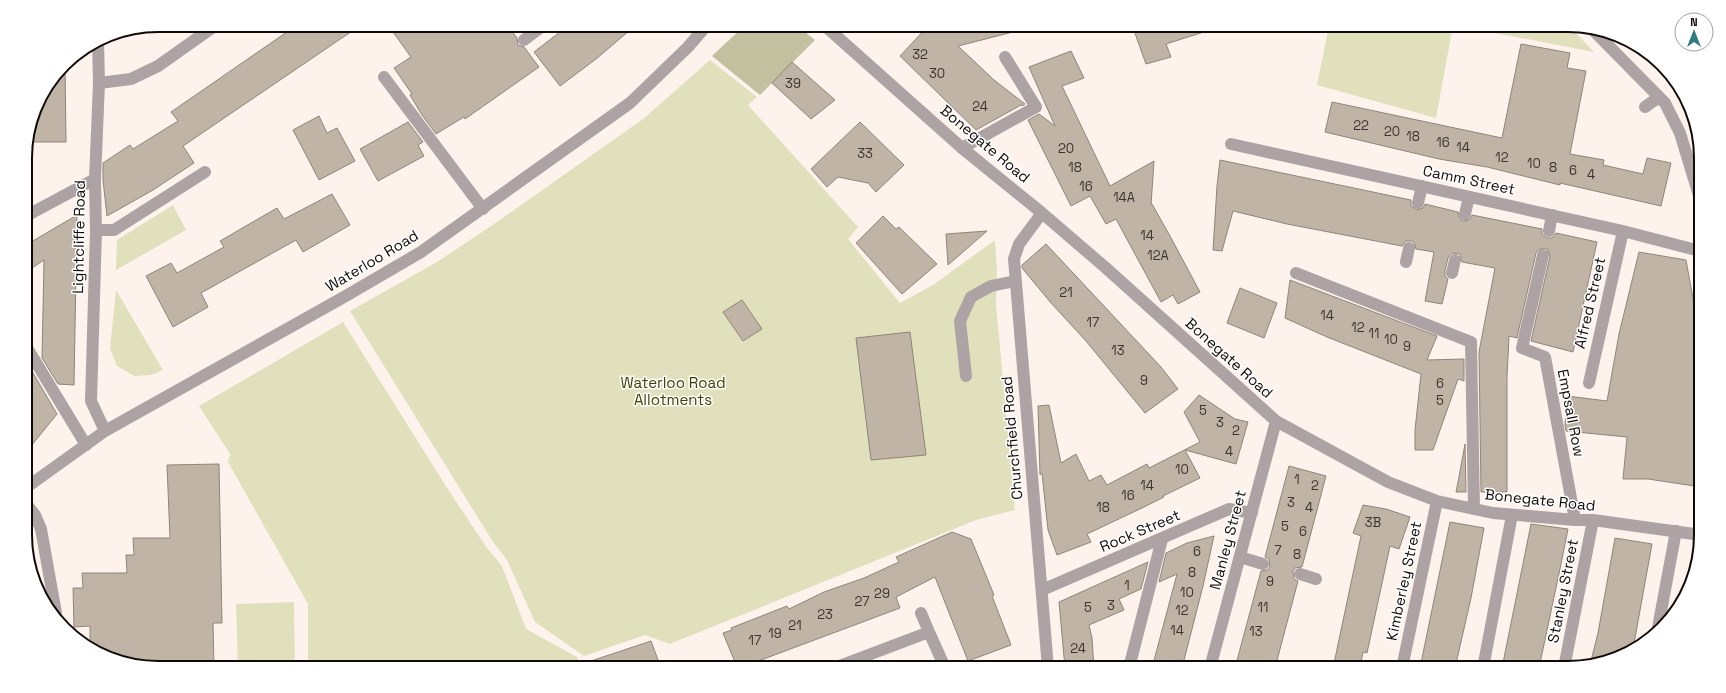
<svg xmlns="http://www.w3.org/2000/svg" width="1726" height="693" viewBox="0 0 1726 693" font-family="'Space Grotesk',sans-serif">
	<rect width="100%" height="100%" fill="#fef2ed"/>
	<path fill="#e1e0bd" d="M 1329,25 L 1568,25 L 1594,52 L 1453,25 L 1436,118 L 1317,85 Z
		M 710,60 L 757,97 L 748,105 L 858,227 L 848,239 L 900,303 L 933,285 L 995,240 L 997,270 L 996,304 L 1015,510 L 976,520 L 670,644 L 645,635 L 584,656 L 535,622 L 507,560 L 493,542 L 350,311 L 437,262 L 497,222 L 643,119 Z
		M 173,205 L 186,230 L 116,270 L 117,240 Z
		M 116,290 L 163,370 L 151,375 L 134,376 L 117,366 L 110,349 Z
		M 343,322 L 449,491 L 487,548 L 502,566 L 526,629 L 577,657 L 581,668 L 308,668 L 308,604 L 228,462 L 230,454 L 199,406 Z
		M 294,602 L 295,668 L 238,668 L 236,604 Z"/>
	<path fill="#c2c09e" d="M 745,25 L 796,25 L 815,40 L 760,95 L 712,56 Z"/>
	<path fill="#bfb4a5" stroke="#908577" d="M 297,25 L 361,25 L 183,146 L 194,163 L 153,190 L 107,216 L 103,180 L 103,163 L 130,145 L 133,149 L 178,121 L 171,112 Z
		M 388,25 L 507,25 L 517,38 L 518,45 L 524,47 L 539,67 L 465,119 L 464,117 L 436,134 L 422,115 L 410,95 L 412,94 L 394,68 L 411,57 Z
		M 569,25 L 636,25 L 596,59 L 560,86 L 534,52 Z
		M 929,25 L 1012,25 L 1013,32 L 958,46 L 994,80 L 1025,104 L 1022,106 L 1021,105 L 976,130 L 900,56 Z
		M 1132,25 L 1209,25 L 1210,30 L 1166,44 L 1171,57 L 1146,64 Z
		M 1521,44 L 1570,53 L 1567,68 L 1586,71 L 1570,154 L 1604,160 L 1603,165 L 1643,174 L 1647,158 L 1671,163 L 1661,206 L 1560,183 L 1560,185 L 1487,167 L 1439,159 L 1325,132 L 1332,102 L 1502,138 Z
		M 1071,51 L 1084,78 L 1062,86 L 1110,186 L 1154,161 L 1151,205 L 1152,204 L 1170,236 L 1200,292 L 1178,304 L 1173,295 L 1161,302 L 1116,219 L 1106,224 L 1090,196 L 1071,206 L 1028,120 L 1039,114 L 1055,126 L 1029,67 Z
		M 792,62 L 835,100 L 811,119 L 772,83 Z
		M 65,65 L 66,142 L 27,142 L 39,99 Z
		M 319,116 L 327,133 L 337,128 L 355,161 L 319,180 L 293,130 Z
		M 408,122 L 423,142 L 418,145 L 424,156 L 378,181 L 360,149 Z
		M 860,122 L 904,165 L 876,192 L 868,183 L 838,177 L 827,187 L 811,169 Z
		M 1220,160 L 1411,200 L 1411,206 L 1417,210 L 1423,208 L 1425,204 L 1458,212 L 1460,219 L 1464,221 L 1470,219 L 1472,215 L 1542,229 L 1542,234 L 1547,238 L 1552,238 L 1556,233 L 1597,242 L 1573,352 L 1531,341 L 1550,256 L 1548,250 L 1544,248 L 1538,250 L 1536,253 L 1517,338 L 1509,336 L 1507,377 L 1507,492 L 1481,492 L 1479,352 L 1495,268 L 1462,262 L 1460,254 L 1452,253 L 1448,258 L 1445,271 L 1445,276 L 1448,279 L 1442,304 L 1425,301 L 1434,252 L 1416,249 L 1414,243 L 1411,241 L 1406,241 L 1402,246 L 1287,224 L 1233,211 L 1222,251 L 1213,250 L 1217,186 Z
		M 332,194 L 350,225 L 303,252 L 296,240 L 201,293 L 208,307 L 173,327 L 146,276 L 171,263 L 177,273 L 224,247 L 220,241 L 277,208 L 284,219 Z
		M 77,215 L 74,385 L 58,384 L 42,358 L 44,260 L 26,272 L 26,245 Z
		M 883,216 L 896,229 L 899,227 L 937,264 L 902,294 L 856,243 Z
		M 987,231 L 948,265 L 946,234 Z
		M 1046,244 L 1161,367 L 1178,389 L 1145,413 L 1086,341 L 1051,303 L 1022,268 L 1022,265 Z
		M 1639,252 L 1686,260 L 1700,337 L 1701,404 L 1698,442 L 1701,442 L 1701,487 L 1648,479 L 1623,479 L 1627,437 L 1566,431 L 1565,425 L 1567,396 L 1607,401 L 1619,334 Z
		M 1290,280 L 1437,336 L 1427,360 L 1464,359 L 1464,381 L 1458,379 L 1433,450 L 1415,450 L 1415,430 L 1421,374 L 1327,337 L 1285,318 Z
		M 1240,288 L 1277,303 L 1264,338 L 1227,323 Z
		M 742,300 L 762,329 L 743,341 L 723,312 Z
		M 910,332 L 926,455 L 871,460 L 856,338 Z
		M 26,361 L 57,414 L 27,451 L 27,408 Z
		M 1199,395 L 1235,419 L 1248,422 L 1236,464 L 1185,450 L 1200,478 L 1163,496 L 1164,497 L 1142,508 L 1087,534 L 1091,542 L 1057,555 L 1048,530 L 1042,473 L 1040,475 L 1038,406 L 1049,405 L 1061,463 L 1076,454 L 1089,481 L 1101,475 L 1107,485 L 1147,464 L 1149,468 L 1200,442 L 1184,412 Z
		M 1465,444 L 1466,492 L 1456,492 L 1459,477 Z
		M 219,464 L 222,623 L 213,623 L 214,668 L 158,668 L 115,661 L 90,644 L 90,626 L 74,627 L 73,588 L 83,588 L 82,573 L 127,573 L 126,555 L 134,555 L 133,538 L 170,538 L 167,465 Z
		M 1289,466 L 1326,476 L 1302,567 L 1295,568 L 1293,572 L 1294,579 L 1298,581 L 1275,668 L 1235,668 L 1261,571 L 1268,570 L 1270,566 L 1269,559 L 1265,557 Z
		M 1363,505 L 1386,509 L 1410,517 L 1399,549 L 1390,546 L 1367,653 L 1363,652 L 1360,668 L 1333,668 L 1361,536 L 1353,533 Z
		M 1450,522 L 1484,528 L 1471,598 L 1455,668 L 1420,668 Z
		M 1531,524 L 1568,529 L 1561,564 L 1539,668 L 1502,668 Z
		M 952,532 L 971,539 L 994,595 L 992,596 L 1011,645 L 968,661 L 935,577 L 896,597 L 900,608 L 753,663 L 737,667 L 723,633 L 732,630 L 731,628 L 787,606 L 789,609 L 824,592 L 864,578 L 899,562 L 896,557 Z
		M 1214,536 L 1203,586 L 1182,668 L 1152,668 L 1177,574 L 1159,582 L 1166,553 L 1187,543 Z
		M 1615,538 L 1652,544 L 1633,649 L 1611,661 L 1590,665 L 1598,633 Z
		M 1148,562 L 1141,589 L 1119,599 L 1124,610 L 1089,625 L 1092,638 L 1094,668 L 1065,668 L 1059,602 Z
		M 651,641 L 661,668 L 583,668 L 582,664 Z"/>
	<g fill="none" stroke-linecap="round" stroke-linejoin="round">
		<path stroke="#ada3a4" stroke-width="12" d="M 384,77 L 483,209
			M 1645,107 L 1659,97
			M 962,148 L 1036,107 L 1005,57
			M 1418,203 L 1422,186
			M 1465,214 L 1469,197
			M 1549,231 L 1552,215
			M 1543,255 L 1522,348 L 1545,357 L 1575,520
			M 1406,262 L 1409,248
			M 1296,273 L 1471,342 L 1474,509
			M 1452,273 L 1455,260
			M 26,346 L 86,445
			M 966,376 L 960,321 L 971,297 L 991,286 L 1015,281
			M 27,505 L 35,515 L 41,529 L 56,613
			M 1240,557 L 1263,564
			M 1300,574 L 1316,579
			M 1657,633 L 1676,531
			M 1129,668 L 1162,539
			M 1483,668 L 1512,515"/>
		<path stroke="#ada3a4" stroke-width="12" d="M 824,25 L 962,148 L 1042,213 L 1106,268 L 1276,421 L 1388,482 L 1437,501 L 1493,513 L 1575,520 L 1593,520 L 1701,535
			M 1592,29 L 1665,103 L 1680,133 L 1700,199
			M 524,40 L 544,25
			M 98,41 L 99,83 L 95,179 L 96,230 L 91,401 L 105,431
			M 99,83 L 131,79 L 158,66 L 216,25
			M 1231,144 L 1623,231 L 1700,251
			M 1042,213 L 1019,244 L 1014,259 L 1048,668
			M 26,216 L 95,179
			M 96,230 L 114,230 L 205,172
			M 1589,383 L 1623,231
			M 27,487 L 105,431 L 344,297 L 421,252 L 630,103 L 688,47 L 707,25
			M 1042,590 L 1229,509 L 1252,513
			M 921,613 L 929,632
			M 834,668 L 929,632 L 942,661
			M 1210,668 L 1276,421
			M 1402,668 L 1437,501
			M 1564,668 L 1593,520"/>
	</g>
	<g text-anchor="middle" stroke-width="3" stroke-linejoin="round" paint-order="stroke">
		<g font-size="13" fill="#3c342e">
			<text x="920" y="59">32</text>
			<text x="937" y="78">30</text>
			<text x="793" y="88">39</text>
			<text x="980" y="111">24</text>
			<text x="1361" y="130">22</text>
			<text x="1392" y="136">20</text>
			<text x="1413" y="141">18</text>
			<text x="1443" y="147">16</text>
			<text x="1463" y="152">14</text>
			<text x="1066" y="153">20</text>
			<text x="865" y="158">33</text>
			<text x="1502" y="162">12</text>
			<text x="1534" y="168">10</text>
			<text x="1075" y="172">18</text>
			<text x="1553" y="172">8</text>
			<text x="1573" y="175">6</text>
			<text x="1591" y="179">4</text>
			<text x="1086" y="191">16</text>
			<text x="1124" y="202">14A</text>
			<text x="1147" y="240">14</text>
			<text x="1158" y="260">12A</text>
			<text x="1066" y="297">21</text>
			<text x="1327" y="320">14</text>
			<text x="1093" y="327">17</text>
			<text x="1358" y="332">12</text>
			<text x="1374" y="338">11</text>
			<text x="1391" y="344">10</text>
			<text x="1407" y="351">9</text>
			<text x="1118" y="355">13</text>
			<text x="1144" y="385">9</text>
			<text x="1440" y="388">6</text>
			<text x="1440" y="405">5</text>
			<text x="1203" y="415">5</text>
			<text x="1220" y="427">3</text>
			<text x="1236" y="435">2</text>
			<text x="1229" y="456">4</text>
			<text x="1182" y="474">10</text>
			<text x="1297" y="484">1</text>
			<text x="1147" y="490">14</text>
			<text x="1315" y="490">2</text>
			<text x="1128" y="500">16</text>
			<text x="1291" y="507">3</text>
			<text x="1103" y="512">18</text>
			<text x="1309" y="512">4</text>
			<text x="1373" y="527">3B</text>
			<text x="1285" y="531">5</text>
			<text x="1303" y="536">6</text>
			<text x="1278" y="555">7</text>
			<text x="1197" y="556">6</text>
			<text x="1297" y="559">8</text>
			<text x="1192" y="577">8</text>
			<text x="1270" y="586">9</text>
			<text x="1127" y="590">1</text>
			<text x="1187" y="597">10</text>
			<text x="882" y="598">29</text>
			<text x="862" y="606">27</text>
			<text x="1111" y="610">3</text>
			<text x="1088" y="612">5</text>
			<text x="1263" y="612">11</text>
			<text x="1182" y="615">12</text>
			<text x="825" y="619">23</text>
			<text x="795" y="630">21</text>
			<text x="1177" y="635">14</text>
			<text x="1256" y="636">13</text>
			<text x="775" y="638">19</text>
			<text x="755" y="645">17</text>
			<text x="1078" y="653">24</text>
		</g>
		<g font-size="15" fill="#100a07" stroke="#fff">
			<text transform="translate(985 144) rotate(40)" y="5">Bonegate Road</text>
			<text transform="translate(1469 180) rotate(12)" y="5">Camm Street</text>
			<text transform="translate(79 237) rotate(-89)" y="5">Lightcliffe Road</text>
			<text transform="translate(372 261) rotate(-31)" y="5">Waterloo Road</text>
			<text transform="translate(1590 303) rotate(-77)" y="5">Alfred Street</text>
			<text transform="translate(1229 358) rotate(42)" y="5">Bonegate Road</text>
			<text transform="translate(1571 413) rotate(79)" y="5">Empsall Row</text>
			<text transform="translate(1012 438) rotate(-95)" y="5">Churchfield Road</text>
			<text transform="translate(1540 500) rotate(6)" y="5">Bonegate Road</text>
			<text transform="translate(1140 531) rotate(-23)" y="5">Rock Street</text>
			<text transform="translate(1228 540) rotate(-75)" y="5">Manley Street</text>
			<text transform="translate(1404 581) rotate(-78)" y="5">Kimberley Street</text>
			<text transform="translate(1563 591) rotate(-79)" y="5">Stanley Street</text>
		</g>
		<g font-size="15" fill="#444001" stroke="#fff">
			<text x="673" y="388">Waterloo Road<tspan x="673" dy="17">Allotments</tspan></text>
		</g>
	</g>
	<path d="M0 0H1726V693H0ZM158 32H1568A126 126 0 0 1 1694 158V535A126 126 0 0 1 1568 661H158A126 126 0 0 1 32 535V158A126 126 0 0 1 158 32Z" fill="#fff" fill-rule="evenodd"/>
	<path fill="none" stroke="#100a07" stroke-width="2" d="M158 32H1568A126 126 0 0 1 1694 158V535A126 126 0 0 1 1568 661H158A126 126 0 0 1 32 535V158A126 126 0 0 1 158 32Z"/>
	<g transform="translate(1694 32)"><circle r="19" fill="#ffffff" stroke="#9f9d9c"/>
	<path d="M0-3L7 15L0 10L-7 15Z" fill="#327b7d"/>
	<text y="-6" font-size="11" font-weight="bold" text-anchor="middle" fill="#100a07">N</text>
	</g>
</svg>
